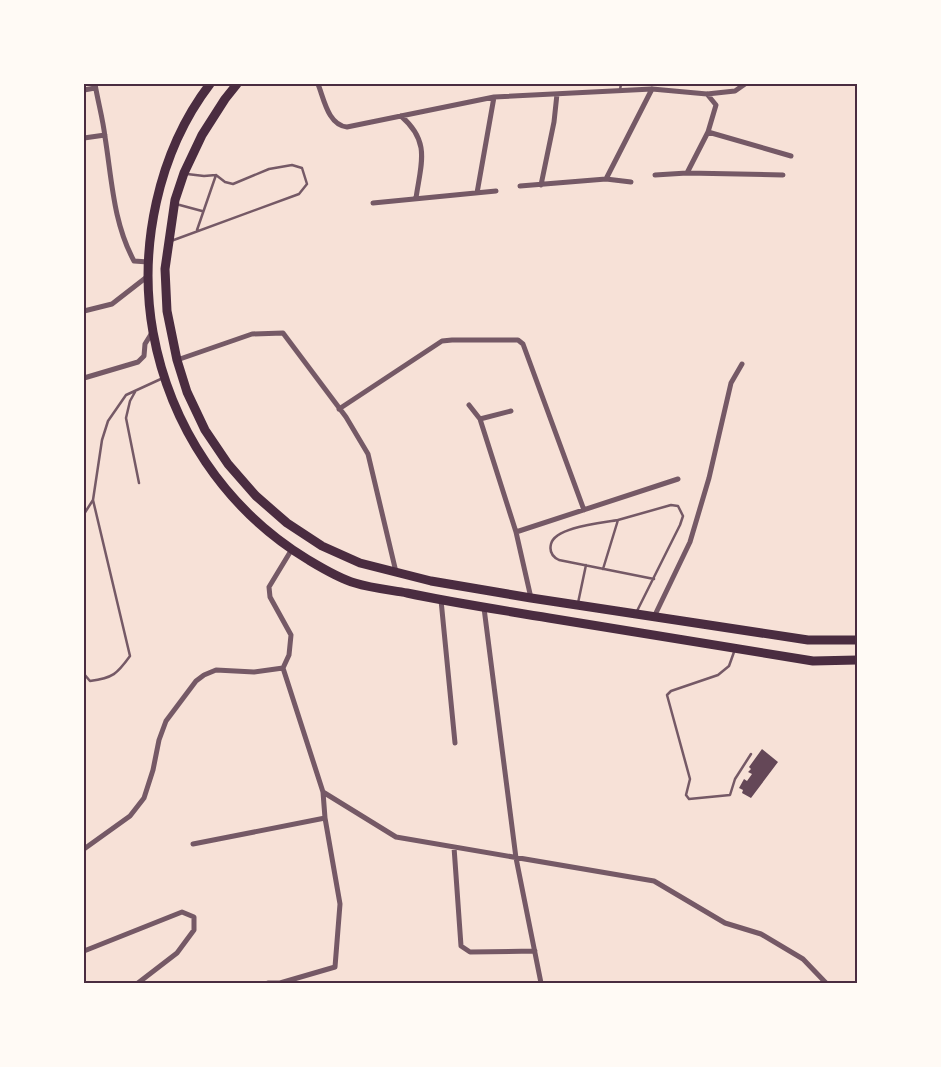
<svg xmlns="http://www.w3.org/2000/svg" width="941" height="1067" viewBox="0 0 941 1067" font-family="Literata,serif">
	<rect width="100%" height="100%" fill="#f7e1d7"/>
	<path fill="#644757" d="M 762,749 L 778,762 L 751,798 L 742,793 L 743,790 L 739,788 L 744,779 L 747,781 L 752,774 L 748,772 L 751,769 L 749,767 Z"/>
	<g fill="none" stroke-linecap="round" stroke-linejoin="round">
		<path stroke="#755966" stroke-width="2.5" d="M 620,90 L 621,84
			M 176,204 L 202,211
			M 197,230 L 216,175
			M 171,241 L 299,194 L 307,184 L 302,168 L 292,165 L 269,169 L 233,184 L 225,182 L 216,175 L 204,176 L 187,174
			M 135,392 L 130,401 L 126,418 L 139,483
			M 84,514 L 93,500
			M 618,520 C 602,523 555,527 551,544 C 549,552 553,557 559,560 L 654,579
			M 603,569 L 618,520 L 671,505 L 678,506 L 683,516 L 680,525 L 636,613
			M 578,603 L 586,565
			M 734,652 L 729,666 L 718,675 L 671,691 L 667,695 L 690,779 L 686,795 L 689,799 L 730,795 L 735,779 L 751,754
			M 84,674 L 90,681 C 113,678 117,674 130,656 L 93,500 L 102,440 L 108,421 L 126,395 L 163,378"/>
		<path stroke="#755966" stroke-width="5" d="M 95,84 C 98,102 103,119 105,137 C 112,180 113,222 134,261 L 148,262
			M 318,84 C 324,99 328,125 347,127 L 494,97 L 652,89 L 707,94 L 735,91 L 745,84
			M 84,90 L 95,88
			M 707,94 L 716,105 L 708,132 L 687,173 L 783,175
			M 401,116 C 431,142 421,163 416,198
			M 708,132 L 791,156
			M 84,138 L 105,135
			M 655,175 L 687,173
			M 606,179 L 652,89
			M 541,185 L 554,122 L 557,94
			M 520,186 L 606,179 L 631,182
			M 477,193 L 494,97
			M 373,203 L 496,191
			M 84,311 L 112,304 L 148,276
			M 177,360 L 252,334 L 283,333 L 346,417 L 368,454 L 396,572
			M 84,378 L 138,362 L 144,356 L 145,344 L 153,331
			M 469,405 L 480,419 L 516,532 L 531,598
			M 339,409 L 442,341 L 452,340 L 518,340 L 523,344 L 584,510
			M 480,419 L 511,411
			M 516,532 L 678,479
			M 441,600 L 455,743
			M 484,608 L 516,858 L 541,983
			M 654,617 L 690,542 L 709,478 L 731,383 L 742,364
			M 323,792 L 396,837 L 654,881 L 725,923 L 761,934 L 803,959 L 826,983
			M 193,844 L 325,818
			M 454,847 L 461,946 L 470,952 L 535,951
			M 84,849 L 130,816 L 144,798 L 153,770 L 159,740 L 166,721 L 196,681 L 204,675 L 216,670 L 254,672 L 283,668 L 289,655 L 291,635 L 270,597 L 269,587 L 292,549
			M 84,951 L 182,912 L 194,917 L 194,930 L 177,953 L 138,983
			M 268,983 L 281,983
			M 280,983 L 335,967 L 340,904 L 325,818 L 323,792 L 283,668"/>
		<path stroke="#4a2c40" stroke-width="9" d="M 210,84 C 158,152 138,248 153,332 C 170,426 225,509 307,559 C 322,568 338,578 355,583 C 371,588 390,590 407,593 C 454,603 502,610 549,618 C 637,633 725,647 813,661 L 857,660
			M 237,84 L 225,99 L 202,135 L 184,173 L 175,200 L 165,269 L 167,311 L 177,360 L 187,392 L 205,430 L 228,464 L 256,496 L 287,523 L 322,546 L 360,563 L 431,581 L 531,598 L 808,640 L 857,640"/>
	</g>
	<rect width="941" height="1067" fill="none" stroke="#fffaf5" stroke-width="170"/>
	<rect x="85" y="85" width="771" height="897" fill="none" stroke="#4a2c40" stroke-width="2"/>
</svg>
